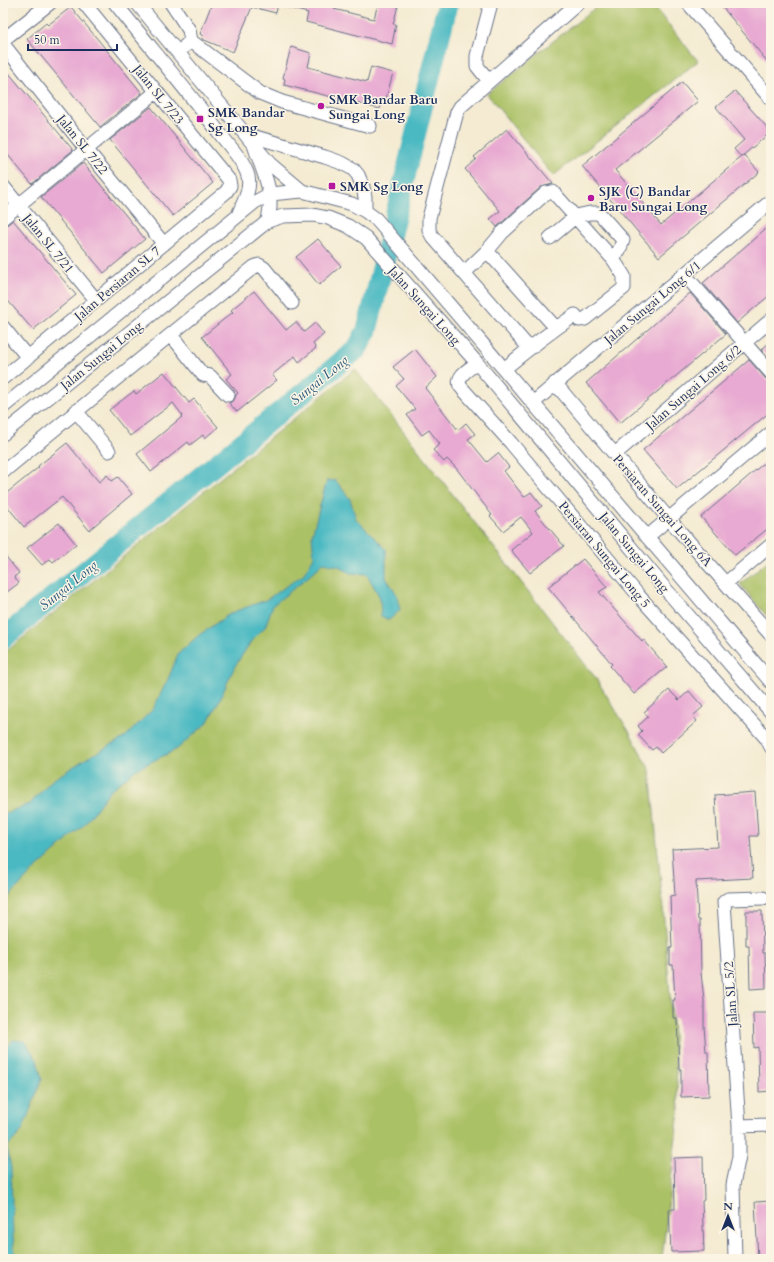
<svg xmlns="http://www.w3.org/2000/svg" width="774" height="1262" viewBox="0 0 774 1262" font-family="Cardo,serif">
	<rect width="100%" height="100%" fill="#fcf5e5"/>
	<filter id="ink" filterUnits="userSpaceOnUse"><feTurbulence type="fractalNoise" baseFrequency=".025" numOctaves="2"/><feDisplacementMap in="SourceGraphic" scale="8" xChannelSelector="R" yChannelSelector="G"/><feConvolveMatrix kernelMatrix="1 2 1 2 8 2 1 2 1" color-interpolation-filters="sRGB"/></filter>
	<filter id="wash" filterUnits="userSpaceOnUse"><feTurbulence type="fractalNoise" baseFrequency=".012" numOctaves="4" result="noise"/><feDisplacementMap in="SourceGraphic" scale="16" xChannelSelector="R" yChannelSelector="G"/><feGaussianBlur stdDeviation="0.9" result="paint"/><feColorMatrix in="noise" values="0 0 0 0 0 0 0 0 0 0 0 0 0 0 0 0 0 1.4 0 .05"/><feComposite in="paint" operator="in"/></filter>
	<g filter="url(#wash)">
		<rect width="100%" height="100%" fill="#f4ebd2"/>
		<path fill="#abc166" stroke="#637862" d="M 601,3 L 651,3 L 698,61 L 553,176 L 487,94 Z
			M 355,369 L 595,677 L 630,733 L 650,770 L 663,907 L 679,1109 L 662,1259 L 3,1259 L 3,654 Z
			M 771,558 L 771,621 L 740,584 Z"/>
		<path fill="#4bb9c2" stroke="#337490" d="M 327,480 L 336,481 L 350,499 L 356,519 L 386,549 L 386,578 L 396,593 L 400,610 L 389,620 L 381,616 L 380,598 L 367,574 L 350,573 L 339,566 L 323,563 L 309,576 L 273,605 L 265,627 L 252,640 L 235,666 L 219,701 L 207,723 L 177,749 L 137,769 L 110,790 L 85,824 L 31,873 L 3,903 L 3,814 L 30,804 L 51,781 L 87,758 L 124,738 L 153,709 L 169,677 L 178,654 L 199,635 L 231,613 L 266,600 L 303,575 L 314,557 L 312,535 Z
			M 13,1040 L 25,1041 L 37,1060 L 42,1079 L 22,1131 L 7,1147 L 11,1168 L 13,1236 L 15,1259 L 3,1259 L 3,1050 Z"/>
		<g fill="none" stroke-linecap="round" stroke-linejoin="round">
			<path stroke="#4bb9c2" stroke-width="21" d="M 3,638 L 357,349 L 367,330 L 448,3"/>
		</g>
		<g id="blocks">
			<path fill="#e8a9d2" d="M 212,3 L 278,3 L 276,13 L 252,7 L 233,52 L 202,39 L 203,35 L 200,34 Z
				M 281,3 L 335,3 L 334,9 L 374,19 L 378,3 L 399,3 L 393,24 L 396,24 L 392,44 L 306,22 L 308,13 L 281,6 Z
				M 719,3 L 771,3 L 771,66 L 733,20 Z
				M 71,7 L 142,93 L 100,127 L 27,39 L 46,23 L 48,25 Z
				M 291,47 L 311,53 L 308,67 L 367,82 L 371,67 L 393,73 L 385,102 L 382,101 L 380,109 L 284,85 L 285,79 L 283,78 Z
				M 3,66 L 73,150 L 32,184 L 3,149 Z
				M 682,82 L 698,101 L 615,170 L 661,225 L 744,155 L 759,172 L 659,257 L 582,166 Z
				M 735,91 L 771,132 L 741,157 L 734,149 L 744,140 L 716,107 Z
				M 151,107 L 213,183 L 173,216 L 110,140 Z
				M 507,129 L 553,184 L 541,187 L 497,227 L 490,219 L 500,211 L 465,169 L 476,159 L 474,157 Z
				M 83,163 L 145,239 L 104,273 L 41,197 Z
				M 13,220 L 76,295 L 33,330 L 3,295 L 3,226 L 8,224 Z
				M 771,224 L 771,294 L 737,323 L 703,283 Z
				M 318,239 L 341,266 L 319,285 L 296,257 Z
				M 254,291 L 286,330 L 296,322 L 304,332 L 315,323 L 324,334 L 313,344 L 316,348 L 299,362 L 295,356 L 272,375 L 277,380 L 237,412 L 229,403 L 234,400 L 236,395 L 238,393 L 226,379 L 232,374 L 202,337 L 233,312 L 231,310 Z
				M 690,293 L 726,334 L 620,423 L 586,383 Z
				M 771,341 L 771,361 L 761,350 Z
				M 415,349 L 437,377 L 425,388 L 458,430 L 466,423 L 475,434 L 468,439 L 487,462 L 498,453 L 509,467 L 504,471 L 524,497 L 531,492 L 542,506 L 535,511 L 564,546 L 530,573 L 511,550 L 533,532 L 521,517 L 503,531 L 490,516 L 492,515 L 456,468 L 447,459 L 444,462 L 433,450 L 440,444 L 429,430 L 422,435 L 407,415 L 415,409 L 396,386 L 404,379 L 393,367 Z
				M 749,360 L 765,378 L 771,381 L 771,411 L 677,489 L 643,450 Z
				M 164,372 L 189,403 L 194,399 L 218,427 L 205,438 L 203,435 L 190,445 L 188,442 L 151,472 L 137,454 L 183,416 L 173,403 L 130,436 L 109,410 L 134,391 L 136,394 Z
				M 67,443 L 99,482 L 107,475 L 112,481 L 118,477 L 132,494 L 89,530 L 62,497 L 24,527 L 3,501 L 3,496 L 39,467 L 38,466 Z
				M 771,457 L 771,526 L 735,555 L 701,517 Z
				M 59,523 L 76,544 L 53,562 L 50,559 L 42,565 L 27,548 Z
				M 3,553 L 19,573 L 14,577 L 19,583 L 3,595 Z
				M 583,559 L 607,587 L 599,592 L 642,641 L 643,639 L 667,667 L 634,694 L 610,666 L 612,664 L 548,587 Z
				M 669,690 L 679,700 L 689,691 L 703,707 L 693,716 L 697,721 L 661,753 L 656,747 L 652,750 L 638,735 L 642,731 L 638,726 L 648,717 L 644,712 Z
				M 755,792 L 758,836 L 750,836 L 753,878 L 696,881 L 698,920 L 700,920 L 701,973 L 704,1000 L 704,1026 L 706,1052 L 708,1052 L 709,1096 L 681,1097 L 681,1069 L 679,1069 L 677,1018 L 673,1018 L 673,1000 L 675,1000 L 673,965 L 670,965 L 670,948 L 672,948 L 670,896 L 675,895 L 672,849 L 718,847 L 715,795 Z
				M 746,911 L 762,911 L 763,953 L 765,953 L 766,988 L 750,989 L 749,946 L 746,946 Z
				M 753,1013 L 769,1013 L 771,1091 L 759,1092 L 758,1047 L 754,1048 Z
				M 703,1157 L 704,1200 L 702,1201 L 704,1251 L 671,1252 L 669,1209 L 675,1209 L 674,1158 Z
				M 771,1201 L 771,1259 L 758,1259 L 755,1202 Z"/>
		</g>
	</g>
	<g filter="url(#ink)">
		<use href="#blocks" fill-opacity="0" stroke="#677187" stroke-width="1"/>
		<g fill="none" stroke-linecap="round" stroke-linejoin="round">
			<g stroke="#677187" stroke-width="15">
				<path id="minor" d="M 115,3 C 150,47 187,90 221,135 C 230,147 244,161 248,176 C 251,189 244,201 239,213
					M 137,3 L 254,145 L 266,179 L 270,194 L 270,207 L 268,221
					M 171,3 L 189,30 L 191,41 L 185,46
					M 688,3 L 771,99
					M 3,40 L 50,3
					M 191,41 L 260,93 L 282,102 L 370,126
					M 3,44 L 86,149 L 164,244
					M 489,81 L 477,66 L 477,56 L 491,3
					M 245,134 L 325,157 L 342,163 L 353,169 L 358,175 L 363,187 L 365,197 L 365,211
					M 259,151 L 270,164 L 302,191
					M 3,186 L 96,300
					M 3,218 L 156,92
					M 550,238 L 576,216 L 590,213 L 599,213 L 623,240 L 620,249 L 613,259
					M 464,273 L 487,251
					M 684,274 L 771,373
					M 3,327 L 28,358
					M 171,335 L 203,375 L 210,376 L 228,395
					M 529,348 L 432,236 L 429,230 L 429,218 L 457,112 L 460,107 L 578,3
					M 477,363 C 470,369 456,375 460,386 L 511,443 L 639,596 L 767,739 L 771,747
					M 504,369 C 527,350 550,332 575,315 L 579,320 L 585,319 L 624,288 L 624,276 L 613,259 L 553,192 L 546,193 L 502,233 L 487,251 L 556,328
					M 3,378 L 226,192 L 230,186 L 229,180 L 84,3
					M 555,383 L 668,518 L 771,635
					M 533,403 L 771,201
					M 3,407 L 255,202 L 270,194 L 302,191 L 352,204 L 365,211 L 376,219 L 771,682
					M 76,411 L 109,451
					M 3,434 L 268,221 L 283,216 L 313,215 L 328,218 L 348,226 L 366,238 L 477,363 L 663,586 L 771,712
					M 615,454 L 771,320
					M 3,472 C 86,403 170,335 254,267 L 259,265 L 264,268 L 292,303
					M 647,537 L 771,433
					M 726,583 L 771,545
					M 739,1126 L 771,1125
					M 735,1259 L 733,1185 L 739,1156 L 739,1126 L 724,902 L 728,899 L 763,898"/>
			</g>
			<use href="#minor" stroke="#fff" stroke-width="13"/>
		</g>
	</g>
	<g fill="#b5179e" stroke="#fcf5e5" stroke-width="1.5">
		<circle cx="321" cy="106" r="4"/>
		<rect x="196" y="115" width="8" height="8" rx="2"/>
		<rect x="328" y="182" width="8" height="8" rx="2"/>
		<circle cx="591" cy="198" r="4"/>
	</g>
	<g text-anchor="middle" stroke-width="3" stroke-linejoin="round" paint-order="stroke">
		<g font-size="13" fill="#1b2f5e" stroke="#fcf5e5">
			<text transform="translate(159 94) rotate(51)" y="5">Jalan SL 7/23</text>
			<text transform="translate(83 144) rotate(51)" y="5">Jalan SL 7/22</text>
			<text transform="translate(49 243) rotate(51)" y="5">Jalan SL 7/21</text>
			<text transform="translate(117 283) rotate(-40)" y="5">Jalan Persiaran SL 7</text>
			<text transform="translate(652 302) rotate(-40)" y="5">Jalan Sungai Long 6/1</text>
			<text transform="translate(425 305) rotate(48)" y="5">Jalan Sungai Long</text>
			<text transform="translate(101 355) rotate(-39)" y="5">Jalan Sungai Long</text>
			<text transform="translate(693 387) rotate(-41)" y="5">Jalan Sungai Long 6/2</text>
			<text transform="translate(663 510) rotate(49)" y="5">Persiaran Sungai Long 6A</text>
			<text transform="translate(635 552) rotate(50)" y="5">Jalan Sungai Long</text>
			<text transform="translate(605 554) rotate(50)" y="5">Persiaran Sungai Long 5</text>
			<text transform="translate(730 994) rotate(-94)" y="5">Jalan SL 5/2</text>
		</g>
		<g font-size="13" font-weight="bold" fill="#1b2f5e" stroke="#fcf5e5" text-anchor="start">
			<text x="329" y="104">SMK Bandar Baru<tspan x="329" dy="15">Sungai Long</tspan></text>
			<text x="208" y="117">SMK Bandar<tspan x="208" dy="15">Sg Long</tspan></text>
			<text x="340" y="191">SMK Sg Long</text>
			<text x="599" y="196">SJK (C) Bandar<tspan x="599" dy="15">Baru Sungai Long</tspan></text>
		</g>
		<g font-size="14" font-style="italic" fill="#29587c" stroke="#fcf5e5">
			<text transform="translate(319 380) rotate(-39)" y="5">Sungai Long</text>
			<text transform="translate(68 585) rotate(-39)" y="5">Sungai Long</text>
		</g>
	</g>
	<rect width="774" height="1262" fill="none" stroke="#fcf5e5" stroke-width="16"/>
	<g transform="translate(728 1216)" stroke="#fcf5e5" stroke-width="3" paint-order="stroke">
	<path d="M0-3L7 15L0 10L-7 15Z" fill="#1b2f5e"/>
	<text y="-6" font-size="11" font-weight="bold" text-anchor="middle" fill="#1b2f5e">N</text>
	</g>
	<path d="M28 44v6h89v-6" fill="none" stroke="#1b2f5e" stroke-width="2"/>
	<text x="34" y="44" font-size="12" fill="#1b2f5e" stroke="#fcf5e5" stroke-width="3" paint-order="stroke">50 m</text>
</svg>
